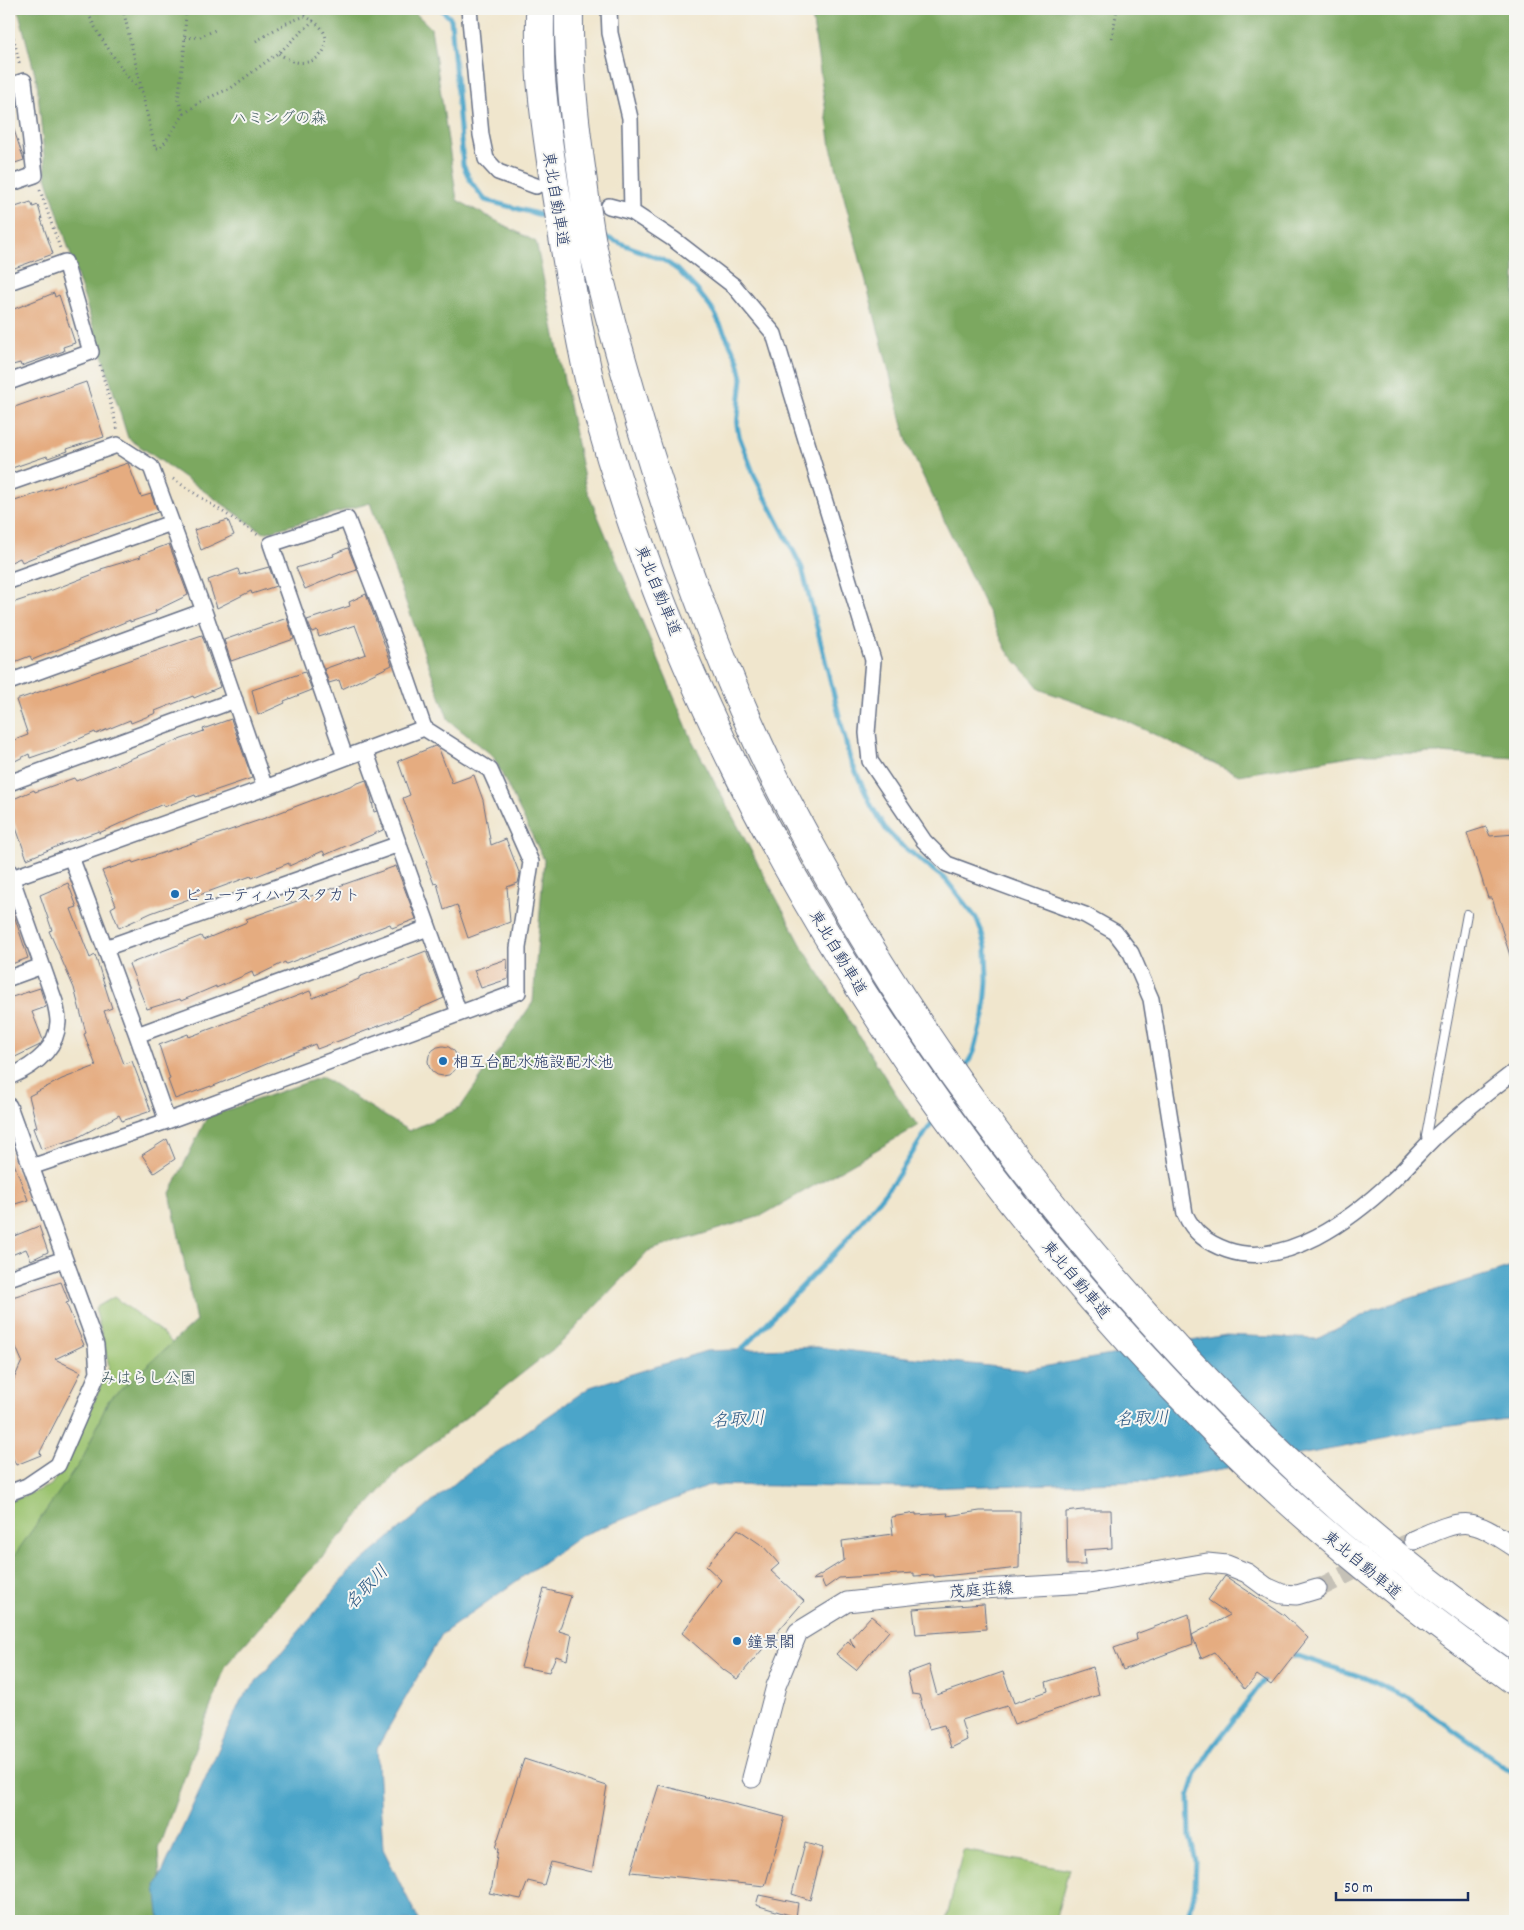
<svg xmlns="http://www.w3.org/2000/svg" width="1524" height="1930" viewBox="0 0 1524 1930" font-family="Dekko,'Klee One',sans-serif">
	<rect width="100%" height="100%" fill="#f6f6f2"/>
	<filter id="ink" filterUnits="userSpaceOnUse"><feTurbulence type="fractalNoise" baseFrequency=".02" numOctaves="2"/><feDisplacementMap in="SourceGraphic" scale="10" xChannelSelector="R" yChannelSelector="G"/><feConvolveMatrix kernelMatrix="1 2 1 2 8 2 1 2 1" color-interpolation-filters="sRGB"/></filter>
	<filter id="wash" filterUnits="userSpaceOnUse"><feTurbulence type="fractalNoise" baseFrequency=".0096" numOctaves="4" result="noise"/><feDisplacementMap in="SourceGraphic" scale="20" xChannelSelector="R" yChannelSelector="G"/><feGaussianBlur stdDeviation="1.12" result="paint"/><feColorMatrix in="noise" values="0 0 0 0 0 0 0 0 0 0 0 0 0 0 0 0 0 1.4 0 .05"/><feComposite in="paint" operator="in"/></filter>
	<g filter="url(#wash)">
		<rect width="100%" height="100%" fill="#f0e6cd"/>
		<path fill="#9ac26d" stroke="#5a7866" d="M 114,1297 L 160,1331 L 204,1374 L 9,1604 L 9,1502 L 51,1485 L 71,1455 L 109,1366 L 95,1308 Z
			M 963,1850 L 1069,1870 L 1055,1921 L 946,1921 Z"/>
		<path fill="#7ba860" stroke="#4b6c5f" d="M 18,9 L 411,9 L 431,28 L 457,200 L 536,242 L 586,488 L 693,742 L 803,948 L 894,1091 L 918,1126 L 761,1216 L 648,1251 L 561,1343 L 400,1469 L 226,1665 L 158,1849 L 163,1921 L 9,1921 L 9,1563 L 83,1458 L 108,1401 L 196,1321 L 170,1193 L 207,1117 L 322,1077 L 409,1131 L 460,1108 L 533,1002 L 544,860 L 493,756 L 449,721 L 370,503 L 264,533 L 128,438 L 46,176 L 37,82 Z
			M 811,9 L 1515,9 L 1515,758 L 1438,753 L 1362,754 L 1239,775 L 1116,716 L 1041,690 L 1007,651 L 908,445 L 831,147 Z"/>
		<path fill="#4ba5c9" stroke="#336a94" d="M 1515,1266 L 1515,1418 L 1435,1428 L 1349,1446 L 1155,1481 L 918,1488 L 711,1485 L 580,1536 L 442,1634 L 377,1748 L 383,1849 L 419,1921 L 160,1921 L 156,1886 L 241,1700 L 349,1572 L 467,1473 L 590,1387 L 706,1351 L 816,1347 L 1025,1370 L 1226,1335 L 1317,1339 L 1375,1309 Z"/>
		<g fill="none" stroke-linecap="round" stroke-linejoin="round">
			<path stroke="#4ba5c9" stroke-width="5" d="M 441,9 L 451,19 L 463,165 L 471,182 L 485,200 L 552,218
				M 598,234 L 665,261 L 679,271 L 697,290 L 714,312 L 738,360 L 742,378 L 737,425 L 739,436 L 754,475 L 802,568 L 850,759 L 872,807 L 887,831 L 899,843 L 946,880 L 976,918 L 981,930 L 986,947 L 987,982 L 984,1016 L 974,1052 L 962,1073
				M 738,1353 L 844,1243 L 895,1180 L 937,1115
				M 1288,1657 L 1298,1656 L 1365,1678 L 1412,1700 L 1515,1774
				M 1188,1921 L 1195,1888 L 1196,1861 L 1190,1837 L 1189,1797 L 1196,1774 L 1213,1747 L 1267,1676"/>
		</g>
		<g id="blocks">
			<path fill="#e5ac80" d="M 11,121 L 24,160 L 9,165 L 9,122 Z
				M 31,202 L 33,207 L 38,205 L 42,219 L 41,219 L 53,254 L 9,270 L 9,209 Z
				M 54,293 L 55,297 L 59,295 L 75,343 L 63,347 L 64,351 L 21,366 L 20,363 L 9,366 L 9,311 Z
				M 86,382 L 104,437 L 67,449 L 68,451 L 48,458 L 47,456 L 9,469 L 9,409 Z
				M 128,463 L 141,497 L 151,494 L 158,512 L 84,537 L 22,562 L 20,558 L 9,563 L 9,503 Z
				M 228,520 L 234,535 L 201,550 L 194,530 Z
				M 169,544 L 188,595 L 155,611 L 156,613 L 130,622 L 130,620 L 32,660 L 30,656 L 9,664 L 9,604 L 55,589 L 101,571 L 101,569 L 141,557 L 140,555 Z
				M 348,548 L 357,570 L 342,575 L 341,574 L 305,589 L 296,568 L 334,556 L 333,554 Z
				M 269,567 L 276,586 L 252,594 L 251,591 L 217,608 L 208,580 L 238,569 L 240,575 Z
				M 366,594 L 392,665 L 342,689 L 339,680 L 329,683 L 324,669 L 366,654 L 355,625 L 319,637 L 317,630 L 312,632 L 307,620 L 350,606 L 349,602 Z
				M 287,618 L 294,639 L 231,661 L 224,640 Z
				M 202,635 L 220,687 L 194,698 L 193,696 L 155,711 L 156,713 L 131,723 L 130,720 L 96,734 L 95,732 L 56,749 L 30,758 L 29,754 L 9,764 L 9,742 L 28,735 L 16,700 Z
				M 305,672 L 312,690 L 284,701 L 285,703 L 258,715 L 252,690 Z
				M 231,719 L 252,778 L 196,797 L 195,795 L 164,807 L 163,804 L 99,833 L 99,831 L 63,844 L 27,859 L 9,808 L 9,801 L 34,790 L 35,792 L 74,778 L 76,781 L 162,746 L 204,731 L 203,729 Z
				M 435,746 L 439,749 L 452,783 L 474,775 L 483,800 L 491,845 L 506,839 L 520,875 L 518,883 L 507,887 L 510,922 L 468,938 L 457,905 L 444,910 L 437,883 L 434,884 L 426,863 L 427,863 L 403,798 L 410,795 L 398,761 Z
				M 366,780 L 371,796 L 374,812 L 377,811 L 383,830 L 325,855 L 323,851 L 289,866 L 289,863 L 252,878 L 251,876 L 151,913 L 119,928 L 111,908 L 116,905 L 102,871 L 132,861 L 133,863 L 257,821 Z
				M 1486,827 L 1490,836 L 1515,834 L 1515,962 L 1512,962 L 1492,898 L 1488,898 L 1467,833 Z
				M 396,866 L 416,919 L 392,928 L 390,924 L 286,964 L 285,962 L 254,977 L 252,972 L 216,988 L 216,986 L 181,1001 L 180,999 L 147,1009 L 129,964 L 201,936 L 203,940 L 247,922 L 246,919 Z
				M 68,883 L 77,907 L 71,909 L 90,958 L 95,955 L 112,1008 L 104,1011 L 124,1064 L 132,1061 L 151,1111 L 122,1121 L 119,1115 L 75,1139 L 41,1149 L 33,1128 L 37,1127 L 29,1096 L 62,1079 L 96,1066 L 84,1034 L 86,1033 L 74,988 L 49,931 L 52,930 L 40,895 Z
				M 11,906 L 28,958 L 9,965 L 9,907 Z
				M 426,951 L 444,998 L 387,1023 L 317,1049 L 315,1044 L 211,1087 L 211,1086 L 175,1099 L 168,1080 L 170,1079 L 159,1045 L 188,1034 L 189,1037 L 310,991 L 313,998 L 359,979 L 359,977 Z
				M 507,959 L 508,979 L 481,988 L 474,970 Z
				M 40,988 L 46,1007 L 32,1012 L 43,1040 L 40,1045 L 9,1060 L 9,998 Z
				M428 1061a15 15 0 1 1 30 0a15 15 0 1 1-30 0Z
				M 167,1139 L 175,1159 L 154,1173 L 142,1155 Z
				M 9,1153 L 10,1153 L 28,1200 L 9,1206 Z
				M 39,1226 L 48,1252 L 31,1260 L 26,1249 L 9,1256 L 9,1238 Z
				M 61,1282 L 69,1302 L 66,1303 L 84,1345 L 55,1359 L 81,1372 L 40,1452 L 41,1455 L 16,1465 L 9,1450 L 9,1390 L 22,1361 L 9,1331 L 9,1298 Z
				M 1082,1510 L 1111,1510 L 1112,1548 L 1084,1550 L 1085,1565 L 1067,1565 L 1066,1512 Z
				M 980,1511 L 1020,1511 L 1019,1568 L 934,1577 L 934,1575 L 914,1576 L 914,1573 L 839,1578 L 825,1588 L 821,1579 L 812,1580 L 844,1560 L 842,1541 L 893,1534 L 891,1517 L 916,1513 L 916,1515 L 948,1513 L 947,1516 Z
				M 738,1529 L 763,1546 L 779,1564 L 771,1571 L 804,1601 L 737,1679 L 724,1670 L 682,1633 L 721,1580 L 706,1566 Z
				M 1225,1576 L 1284,1615 L 1308,1638 L 1271,1685 L 1257,1675 L 1245,1689 L 1214,1652 L 1201,1658 L 1192,1635 L 1230,1615 L 1208,1600 Z
				M 544,1589 L 571,1596 L 559,1631 L 572,1635 L 567,1660 L 556,1656 L 549,1672 L 521,1667 Z
				M 984,1604 L 986,1629 L 916,1634 L 913,1609 Z
				M 1189,1614 L 1193,1644 L 1123,1670 L 1114,1648 L 1137,1640 L 1136,1634 Z
				M 871,1616 L 889,1631 L 856,1670 L 836,1654 L 848,1641 L 855,1648 L 850,1639 Z
				M 929,1665 L 937,1695 L 1003,1672 L 1014,1703 L 1048,1691 L 1046,1682 L 1093,1667 L 1099,1695 L 1014,1724 L 1007,1706 L 961,1720 L 967,1740 L 951,1748 L 944,1725 L 929,1729 L 919,1695 L 912,1694 L 907,1673 Z
				M 524,1759 L 607,1786 L 592,1872 L 551,1862 L 544,1885 L 528,1881 L 521,1899 L 489,1893 L 492,1886 L 498,1849 L 495,1848 Z
				M 659,1785 L 785,1817 L 765,1886 L 631,1872 Z
				M 805,1843 L 823,1848 L 810,1900 L 792,1894 Z
				M 759,1895 L 798,1903 L 796,1917 L 756,1905 Z"/>
		</g>
	</g>
	<g filter="url(#ink)">
		<use href="#blocks" fill-opacity="0" stroke="#666f85" stroke-width="1"/>
		<g fill="none" stroke-linecap="round" stroke-linejoin="round">
			<path stroke="#c5c1b7" stroke-width="19" stroke-dasharray="19 9" stroke-linecap="butt" d="M 1317,1589 L 1414,1540"/>
			<g stroke="#666f85" stroke-width="10">
				<path id="service" d="M 1428,1144 L 1426,1136 L 1467,914"/>
			</g>
			<g stroke="#666f85" stroke-width="18">
				<path id="minor" d="M 469,9 L 481,135 L 486,159 L 498,172 L 536,186
					M 609,9 L 610,33 L 630,118 L 632,212
					M 9,86 L 24,81 L 35,175 L 9,184
					M 609,206 L 632,212 L 673,239 L 734,286 L 774,334 L 873,660 L 867,733 L 870,761 L 924,841 L 947,864 L 1085,915 L 1115,932 L 1131,953 L 1151,999 L 1185,1214 C 1194,1233 1207,1243 1227,1250 C 1285,1270 1353,1218 1393,1180 C 1408,1166 1421,1150 1436,1136 C 1461,1113 1488,1092 1515,1071
					M 9,282 L 65,262 L 91,352 L 9,382
					M 9,483 L 117,445 L 151,467 L 204,611 L 265,788
					M 9,581 L 171,523
					M 9,682 L 204,611
					M 365,750 L 459,1013
					M 9,783 L 235,700
					M 399,844 L 105,948 L 137,1035 L 428,928
					M 71,857 L 105,948
					M 9,871 L 55,1002 C 56,1008 58,1015 58,1022 C 57,1050 32,1067 9,1077
					M 9,879 L 265,788 L 424,728
					M 9,978 L 42,966
					M 137,1035 L 167,1121
					M 9,1106 L 96,1345 L 98,1373 L 58,1465 L 27,1486 L 9,1493
					M 31,1167 L 167,1121 L 518,992 L 518,948 L 531,862 L 490,770 L 424,728 L 393,638 L 347,519 L 271,544 L 345,757
					M 9,1278 L 64,1259"/>
			</g>
			<g stroke="#666f85" stroke-width="21">
				<path id="tertiary" d="M 1414,1540 C 1465,1518 1468,1516 1515,1547
					M 752,1778 L 776,1686 L 798,1632 L 847,1602 L 946,1591 L 1089,1583 L 1207,1563 L 1227,1565 L 1247,1573 L 1266,1587 L 1282,1594 L 1297,1595 L 1317,1589"/>
			</g>
			<g stroke="#666f85" stroke-width="30">
				<path id="motorway" d="M 540,9 C 540,35 539,63 542,89 C 547,143 556,196 565,249 C 574,301 582,355 596,407 C 702,790 935,1149 1214,1430 C 1306,1523 1409,1605 1515,1681
					M 569,9 C 568,64 574,120 582,175 C 586,204 589,234 596,262 C 608,316 625,370 640,423 C 672,529 709,635 755,736 C 779,790 808,842 837,892 C 888,981 944,1065 1006,1146 C 1101,1270 1206,1388 1323,1493 C 1382,1547 1450,1599 1515,1645"/>
			</g>
			<path stroke="#666f85" stroke-width="3" stroke-dasharray="1 4" stroke-linecap="butt" d="M 86,9 L 98,33 L 125,74 L 142,92 L 155,148 L 161,148 L 184,114 L 178,100 L 184,52 L 186,9
				M 123,9 L 142,91
				M 9,18 L 20,66
				M 185,38 L 200,37 L 215,30
				M 1112,38 L 1117,9
				M 256,41 L 284,24 L 305,16 L 313,21
				M 184,114 L 203,100 L 231,88 L 278,53 L 282,50 L 313,21 C 338,36 324,67 296,62 C 290,61 283,56 278,53
				M 40,190 L 60,248
				M 100,365 L 118,431
				M 173,479 L 258,535"/>
			<use href="#service" stroke="#fff" stroke-width="8"/>
			<use href="#minor" stroke="#fff" stroke-width="15"/>
			<use href="#tertiary" stroke="#fff" stroke-width="19"/>
			<use href="#motorway" stroke="#fff" stroke-width="28"/>
		</g>
	</g>
	<g fill="#1f6fb2" stroke="#f6f6f2" stroke-width="2">
		<circle cx="175" cy="894" r="5"/>
		<circle cx="443" cy="1061" r="5"/>
		<circle cx="737" cy="1641" r="5"/>
	</g>
	<g text-anchor="middle" stroke-width="4" stroke-linejoin="round" paint-order="stroke">
		<g font-size="16" fill="#415b62" stroke="#f6f6f2">
			<text x="279" y="123">ハミングの森</text>
			<text x="148" y="1383">みはらし公園</text>
		</g>
		<g font-size="16" fill="#1b2f5e" stroke="#f6f6f2">
			<text transform="translate(557 199) rotate(81)" y="6">東北自動車道</text>
			<text transform="translate(659 590) rotate(68)" y="6">東北自動車道</text>
			<text transform="translate(839 952) rotate(59)" y="6">東北自動車道</text>
			<text transform="translate(1077 1279) rotate(50)" y="6">東北自動車道</text>
			<text transform="translate(1363 1564) rotate(40)" y="6">東北自動車道</text>
			<text transform="translate(981 1589) rotate(-4)" y="6">茂庭荘線</text>
		</g>
		<g font-size="16" fill="#1b2f5e" stroke="#f6f6f2" text-anchor="start">
			<text x="185" y="900">ビューティハウスタカト</text>
			<text x="453" y="1067">相互台配水施設配水池</text>
			<text x="747" y="1647">鐘景閣</text>
		</g>
		<g font-size="18" font-style="italic" fill="#2c5883" stroke="#f6f6f2">
			<text transform="translate(1142 1418) rotate(-2)" y="6">名取川</text>
			<text transform="translate(738 1419) rotate(-3)" y="6">名取川</text>
			<text transform="translate(366 1587) rotate(-46)" y="6">名取川</text>
		</g>
	</g>
	<rect width="1524" height="1930" fill="none" stroke="#f6f6f2" stroke-width="30"/>
	<path d="M1336 1892v8h132v-8" fill="none" stroke="#1b2f5e" stroke-width="2.5"/>
	<text x="1344" y="1892" font-size="15" fill="#1b2f5e" stroke="#f6f6f2" stroke-width="4" paint-order="stroke">50 m</text>
</svg>
